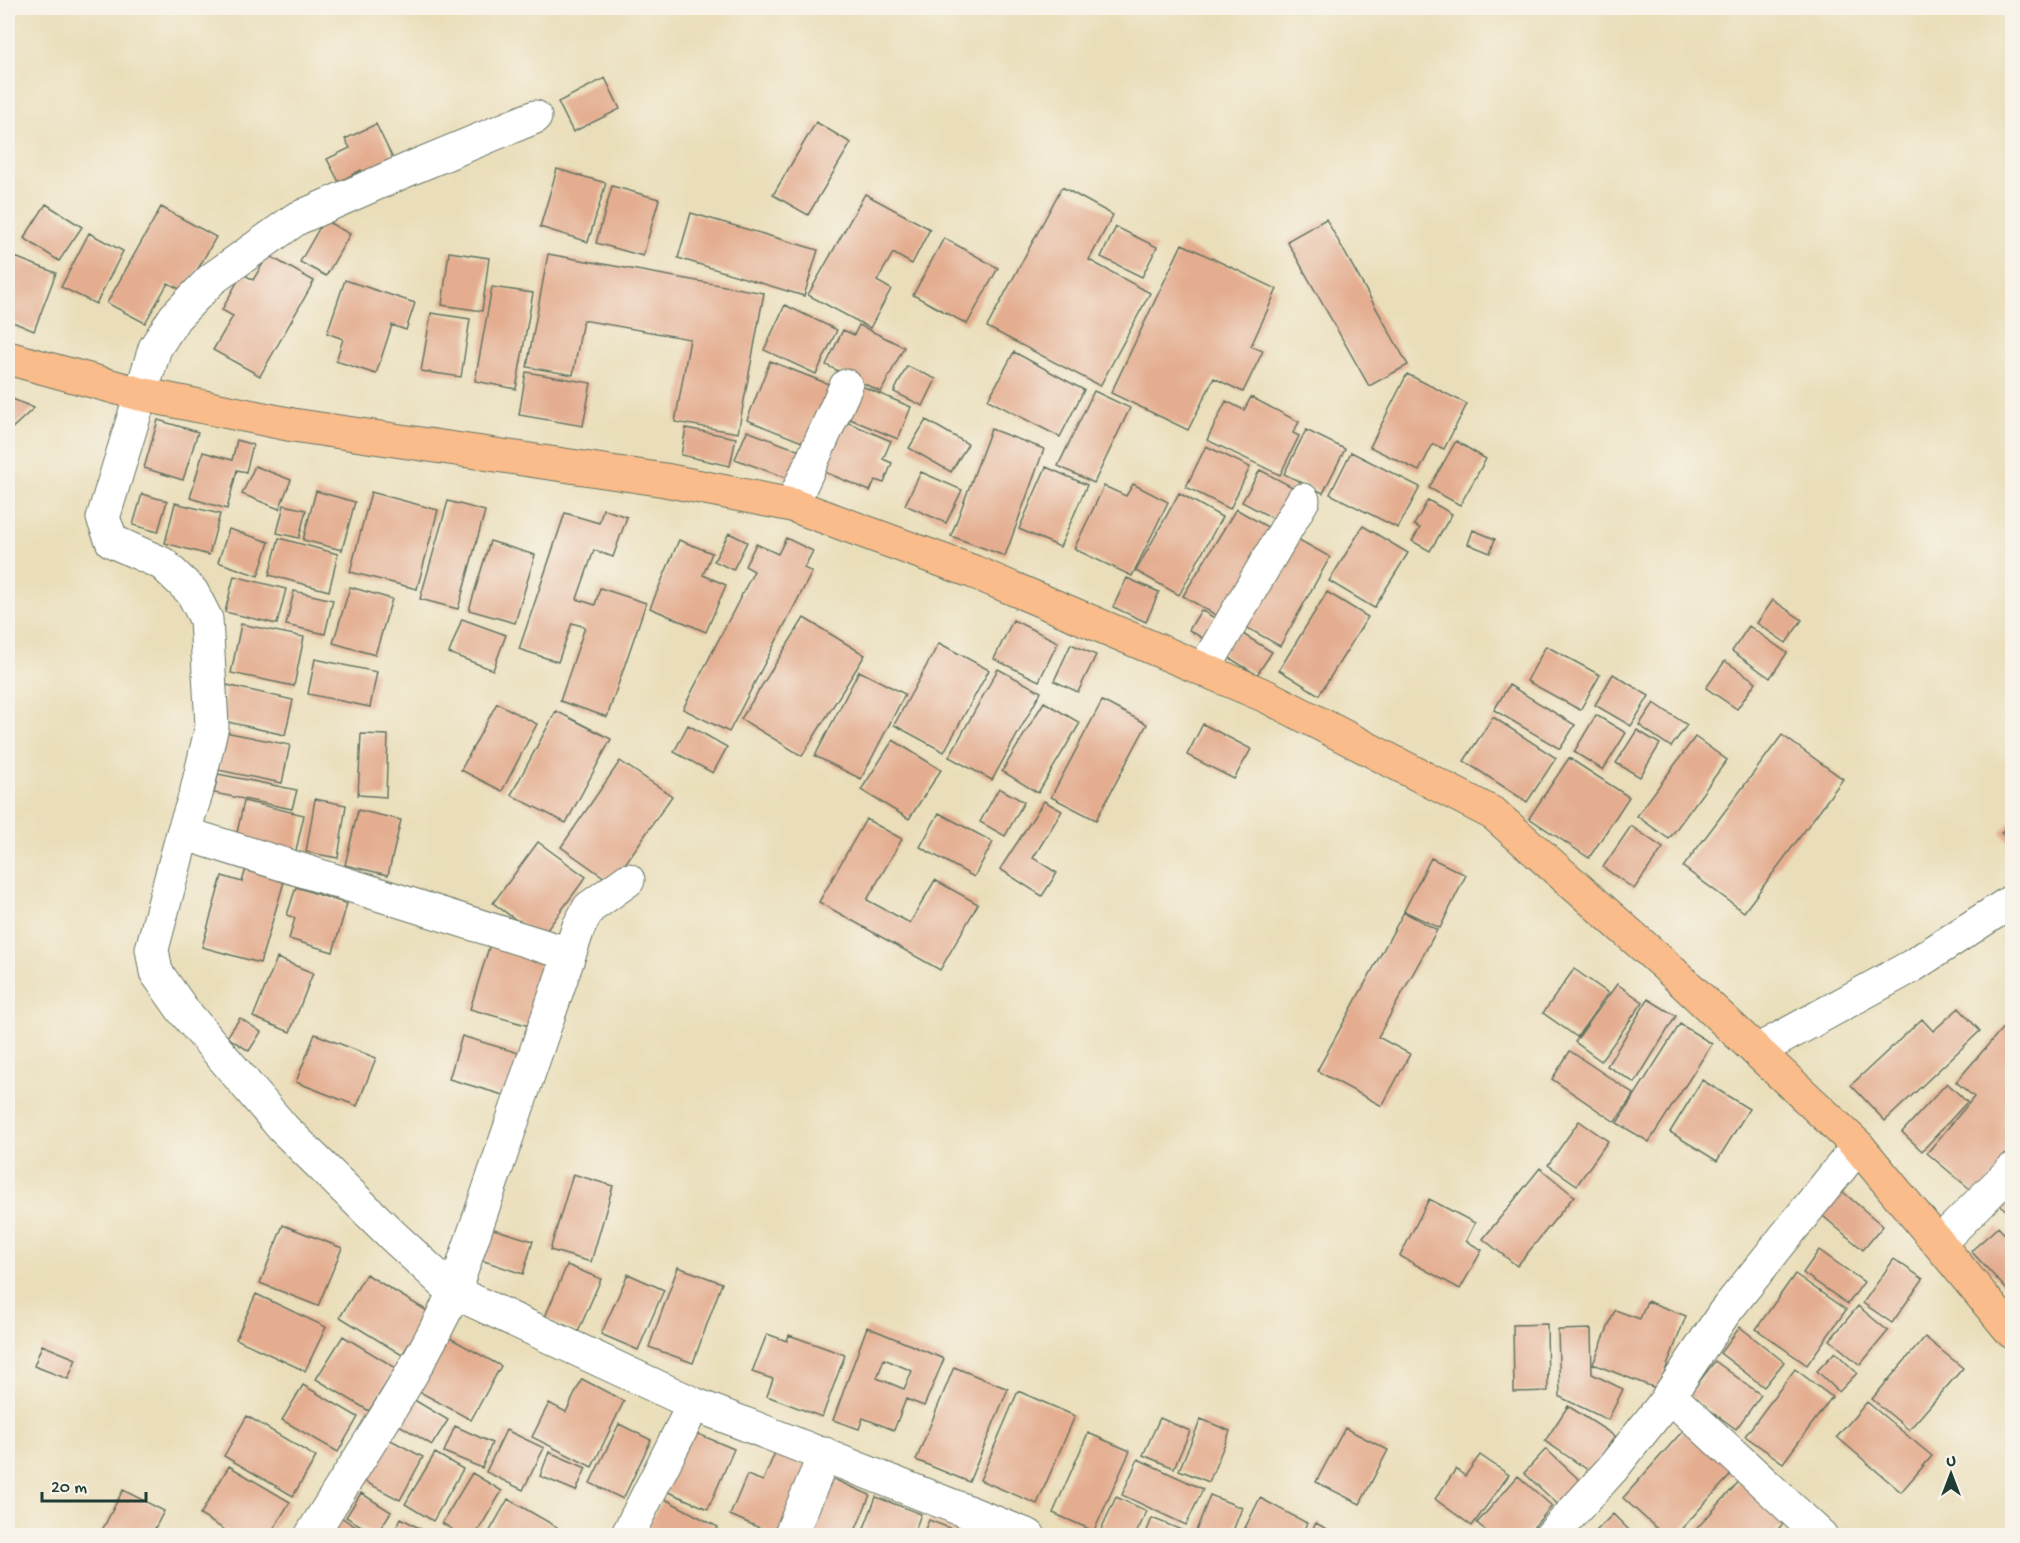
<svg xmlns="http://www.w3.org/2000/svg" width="2020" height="1543" viewBox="0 0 2020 1543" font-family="'Gochi Hand',sans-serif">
	<rect width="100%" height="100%" fill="#f7f3e8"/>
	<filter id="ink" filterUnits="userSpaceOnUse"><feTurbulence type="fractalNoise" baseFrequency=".0167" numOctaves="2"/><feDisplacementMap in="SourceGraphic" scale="12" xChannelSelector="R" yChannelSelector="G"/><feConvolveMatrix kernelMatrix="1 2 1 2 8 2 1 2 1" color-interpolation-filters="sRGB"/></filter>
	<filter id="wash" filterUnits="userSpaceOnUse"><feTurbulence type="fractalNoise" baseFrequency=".008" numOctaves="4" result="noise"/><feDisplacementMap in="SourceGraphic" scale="24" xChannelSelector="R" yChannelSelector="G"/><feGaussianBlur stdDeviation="1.35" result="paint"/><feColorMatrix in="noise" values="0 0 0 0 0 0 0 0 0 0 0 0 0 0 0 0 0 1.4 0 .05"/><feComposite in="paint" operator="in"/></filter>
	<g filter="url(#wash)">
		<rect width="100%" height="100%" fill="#eadeba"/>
		<g id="blocks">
			<path fill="#e4ad90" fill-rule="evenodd" d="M 605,78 L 620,109 L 573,132 L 558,102 Z
				M 816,122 L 851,143 L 808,215 L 773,195 Z
				M 376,124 L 394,161 L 365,176 L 361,170 L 339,182 L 327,159 L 350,148 L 345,139 Z
				M 557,169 L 606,183 L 588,242 L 540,227 Z
				M 612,186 L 659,199 L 643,256 L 596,243 Z
				M 1062,187 L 1113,215 L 1089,260 L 1150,293 L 1100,386 L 987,327 Z
				M 865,194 L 930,229 L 912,264 L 893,253 L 877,281 L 891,289 L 870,328 L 808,295 Z
				M 46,204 L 82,227 L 59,261 L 24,238 Z
				M 161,207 L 216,237 L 185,292 L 168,283 L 145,323 L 107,303 Z
				M 691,213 L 818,250 L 804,296 L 678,258 Z
				M 1326,219 L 1408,365 L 1369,386 L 1287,241 Z
				M 324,220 L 350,234 L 326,276 L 300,262 Z
				M 1116,227 L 1157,247 L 1142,277 L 1101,257 Z
				M 89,233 L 123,251 L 96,304 L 61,287 Z
				M 944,238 L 998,268 L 967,324 L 913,295 Z
				M 1182,244 L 1277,289 L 1251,346 L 1263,351 L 1243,392 L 1214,378 L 1188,430 L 1111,393 Z
				M 449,252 L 489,258 L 482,311 L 442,305 Z
				M 548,254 L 764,293 L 738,433 L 675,422 L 690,339 L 583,320 L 573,375 L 527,367 Z
				M 268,255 L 314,281 L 260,376 L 213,350 L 233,316 L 222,310 L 242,273 L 253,280 Z
				M 15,257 L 56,273 L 34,331 L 8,320 L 8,278 Z
				M 345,280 L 415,303 L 406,330 L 392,325 L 376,374 L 336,361 L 343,339 L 327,333 Z
				M 492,287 L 533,293 L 516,389 L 475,381 Z
				M 785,305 L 837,330 L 816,374 L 764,350 Z
				M 431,313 L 470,319 L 461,377 L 421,371 Z
				M 859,325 L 904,347 L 881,392 L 826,365 L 843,330 L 854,335 Z
				M 1014,352 L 1084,390 L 1060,437 L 988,400 Z
				M 770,361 L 836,387 L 812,446 L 747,420 Z
				M 907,366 L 936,379 L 923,406 L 894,392 Z
				M 526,372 L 591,383 L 583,426 L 519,415 Z
				M 1407,374 L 1467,404 L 1444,449 L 1433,444 L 1419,471 L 1370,447 Z
				M 859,385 L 911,407 L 898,439 L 845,417 Z
				M 1094,391 L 1130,408 L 1094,483 L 1058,466 Z
				M 8,397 L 34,408 L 8,432 Z
				M 1251,397 L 1299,422 L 1293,433 L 1299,436 L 1280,475 L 1207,440 L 1226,401 L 1244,410 Z
				M 158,420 L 198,432 L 183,480 L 144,468 Z
				M 842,420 L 891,441 L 883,459 L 892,463 L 884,483 L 875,480 L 870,491 L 820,470 Z
				M 926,420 L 968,444 L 951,472 L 909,448 Z
				M 686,428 L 736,438 L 730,466 L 681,455 Z
				M 991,429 L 1044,449 L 1005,556 L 951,536 Z
				M 1306,430 L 1345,449 L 1323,493 L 1284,474 Z
				M 747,431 L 803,452 L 792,480 L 735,459 Z
				M 237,440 L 253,445 L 246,472 L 237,470 L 227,509 L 190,498 L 203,452 L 232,460 Z
				M 1456,441 L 1486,459 L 1460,505 L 1429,488 Z
				M 1206,446 L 1250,467 L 1230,509 L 1186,487 Z
				M 1351,452 L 1420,487 L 1398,528 L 1330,494 Z
				M 255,466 L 291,480 L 279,509 L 242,494 Z
				M 1046,467 L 1087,485 L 1060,547 L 1019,529 Z
				M 1260,470 L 1300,491 L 1282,523 L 1242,502 Z
				M 921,472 L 962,490 L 946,523 L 905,505 Z
				M 1133,484 L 1168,502 L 1132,576 L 1074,549 L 1104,486 L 1126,496 Z
				M 316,491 L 355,502 L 342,550 L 303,540 Z
				M 371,492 L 438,510 L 417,589 L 350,572 Z
				M 1179,493 L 1222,517 L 1179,595 L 1136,571 Z
				M 142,494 L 167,501 L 158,532 L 133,525 Z
				M 1428,500 L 1452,514 L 1430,551 L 1412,541 L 1420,528 L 1414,525 Z
				M 448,501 L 485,511 L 458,609 L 420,599 Z
				M 175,503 L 220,514 L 209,555 L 165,543 Z
				M 284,505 L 306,510 L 299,538 L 277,533 Z
				M 603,509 L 627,517 L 613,557 L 594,550 L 577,599 L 595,605 L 600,588 L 646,603 L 607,717 L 560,701 L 585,627 L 572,623 L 558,662 L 519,649 L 565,513 L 599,523 Z
				M 1236,509 L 1278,533 L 1226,621 L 1183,596 Z
				M 1363,526 L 1408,553 L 1374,608 L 1329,581 Z
				M 229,529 L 269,542 L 258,576 L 218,562 Z
				M 1473,530 L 1495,539 L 1490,553 L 1468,544 Z
				M 729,533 L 747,542 L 733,570 L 714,561 Z
				M 1292,536 L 1330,557 L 1280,646 L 1242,625 Z
				M 279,538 L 338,554 L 329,591 L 269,575 Z
				M 786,538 L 813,551 L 804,568 L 812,572 L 729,732 L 683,709 L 754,571 L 745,566 L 756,544 L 778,554 Z
				M 679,540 L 712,553 L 703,575 L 726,585 L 706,632 L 650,608 Z
				M 490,541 L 535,555 L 515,623 L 469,610 Z
				M 234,576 L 286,589 L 277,624 L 225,612 Z
				M 1127,578 L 1159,592 L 1146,622 L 1113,607 Z
				M 350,587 L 392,599 L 375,655 L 333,643 Z
				M 294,591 L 333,600 L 325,634 L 286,625 Z
				M 1327,592 L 1368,617 L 1319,695 L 1279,670 Z
				M 1773,600 L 1802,620 L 1786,643 L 1757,623 Z
				M 1201,610 L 1225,624 L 1212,644 L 1189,630 Z
				M 804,618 L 865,655 L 802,756 L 741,719 Z
				M 462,619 L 506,635 L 493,670 L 449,653 Z
				M 1013,620 L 1058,642 L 1039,681 L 994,659 Z
				M 241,624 L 304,637 L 294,686 L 231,673 Z
				M 1749,626 L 1787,653 L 1770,678 L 1732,651 Z
				M 1238,631 L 1272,652 L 1257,675 L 1223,654 Z
				M 939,643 L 989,670 L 944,752 L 894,725 Z
				M 1071,644 L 1096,655 L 1078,692 L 1054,681 Z
				M 1546,646 L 1600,675 L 1580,710 L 1527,681 Z
				M 315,659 L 377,672 L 370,707 L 308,694 Z
				M 1725,661 L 1756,682 L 1737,709 L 1706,688 Z
				M 998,669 L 1041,692 L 992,780 L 949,757 Z
				M 859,671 L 905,694 L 861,779 L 815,756 Z
				M 1613,674 L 1649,696 L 1631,726 L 1595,705 Z
				M 227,685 L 293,700 L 285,735 L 219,720 Z
				M 1509,685 L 1575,725 L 1560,749 L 1494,710 Z
				M 1102,701 L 1147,724 L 1096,820 L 1051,797 Z
				M 1044,702 L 1080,723 L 1038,793 L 1002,771 Z
				M 497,703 L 537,724 L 502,791 L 461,770 Z
				M 1654,703 L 1687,725 L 1671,747 L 1639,725 Z
				M 556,711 L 611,739 L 566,823 L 511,795 Z
				M 1596,715 L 1626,733 L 1603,770 L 1574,752 Z
				M 1493,717 L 1556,758 L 1527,802 L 1464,761 Z
				M 1203,724 L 1251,749 L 1234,779 L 1187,755 Z
				M 688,725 L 727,747 L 713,773 L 674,752 Z
				M 1637,730 L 1660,744 L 1640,777 L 1616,763 Z
				M 225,732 L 290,745 L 282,783 L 218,770 Z
				M 361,734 L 388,735 L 386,797 L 358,795 Z
				M 1782,735 L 1843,779 L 1744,912 L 1683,867 Z
				M 1695,737 L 1727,760 L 1669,839 L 1637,816 Z
				M 893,740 L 941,770 L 909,819 L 861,790 Z
				M 1569,758 L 1629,797 L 1589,858 L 1529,818 Z
				M 620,761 L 672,796 L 612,883 L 561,847 Z
				M 218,774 L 297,790 L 292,809 L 214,793 Z
				M 999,788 L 1024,802 L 1005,836 L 980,822 Z
				M 315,799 L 346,805 L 338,858 L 306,852 Z
				M 244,801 L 304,815 L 295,855 L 235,842 Z
				M 1044,801 L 1062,811 L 1033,858 L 1057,873 L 1042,896 L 1000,869 Z
				M 358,810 L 401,820 L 388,875 L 345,865 Z
				M 939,813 L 993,842 L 974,877 L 920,847 Z
				M 866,819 L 902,839 L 867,900 L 910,923 L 935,880 L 978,904 L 940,970 L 819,902 Z
				M 2012,819 L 2012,844 L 2001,833 Z
				M 1631,826 L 1663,848 L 1634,889 L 1603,867 Z
				M 538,842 L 586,877 L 541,938 L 493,903 Z
				M 1431,858 L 1466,875 L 1440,928 L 1404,911 Z
				M 247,865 L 286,875 L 260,963 L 202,947 L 222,876 L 242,882 Z
				M 296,887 L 347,904 L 333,952 L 289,939 L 295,918 L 287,915 Z
				M 1404,912 L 1437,930 L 1378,1037 L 1410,1054 L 1382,1106 L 1317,1071 Z
				M 490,944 L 558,964 L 540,1029 L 470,1009 Z
				M 277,958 L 313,973 L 290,1032 L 253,1017 Z
				M 1574,969 L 1608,993 L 1577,1037 L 1543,1013 Z
				M 1617,984 L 1643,1002 L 1601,1061 L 1575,1042 Z
				M 1648,999 L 1676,1016 L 1635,1083 L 1607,1066 Z
				M 1959,1008 L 1980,1031 L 1885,1121 L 1851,1085 L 1922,1019 L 1933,1031 Z
				M 240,1018 L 261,1032 L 249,1051 L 227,1037 Z
				M 1680,1024 L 1712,1044 L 1649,1142 L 1617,1123 Z
				M 2006,1024 L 2012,1030 L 2012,1154 L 1977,1195 L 1927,1153 L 1974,1097 L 1956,1082 Z
				M 315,1034 L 376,1058 L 357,1106 L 296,1082 Z
				M 462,1036 L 522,1054 L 510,1097 L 449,1079 Z
				M 1570,1051 L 1634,1094 L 1615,1122 L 1552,1079 Z
				M 1702,1080 L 1749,1109 L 1717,1161 L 1670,1132 Z
				M 1947,1083 L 1967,1102 L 1922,1151 L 1902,1132 Z
				M 1579,1121 L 1608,1141 L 1577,1185 L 1548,1165 Z
				M 1540,1168 L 1574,1196 L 1517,1266 L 1483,1239 Z
				M 573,1174 L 613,1186 L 591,1262 L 550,1250 Z
				M 2012,1182 L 2012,1216 L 1995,1200 Z
				M 1837,1187 L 1883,1226 L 1863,1250 L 1817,1211 Z
				M 1429,1199 L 1475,1223 L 1466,1241 L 1482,1250 L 1460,1289 L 1400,1256 Z
				M 283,1225 L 342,1248 L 318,1306 L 260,1283 Z
				M 487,1227 L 533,1241 L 523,1274 L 478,1259 Z
				M 1998,1227 L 2012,1242 L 2012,1288 L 2009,1292 L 1971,1251 Z
				M 1819,1250 L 1864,1282 L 1848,1304 L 1803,1273 Z
				M 1894,1259 L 1923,1279 L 1892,1323 L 1863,1303 Z
				M 567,1265 L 601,1279 L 578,1332 L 545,1317 Z
				M 678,1267 L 722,1283 L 693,1363 L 649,1347 Z
				M 366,1274 L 429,1312 L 402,1355 L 340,1317 Z
				M 628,1274 L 664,1290 L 638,1350 L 601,1334 Z
				M 1795,1274 L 1846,1310 L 1807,1365 L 1756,1329 Z
				M 256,1294 L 326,1327 L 305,1371 L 236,1339 Z
				M 1647,1301 L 1686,1316 L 1658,1389 L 1593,1364 L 1615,1310 L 1640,1319 Z
				M 1858,1306 L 1888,1331 L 1860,1365 L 1830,1340 Z
				M 1547,1324 L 1548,1391 L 1514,1392 L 1513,1325 Z
				M 867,1327 L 944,1359 L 924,1406 L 906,1399 L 894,1430 L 863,1418 L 859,1429 L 833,1420 ZM 884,1359 L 912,1371 L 904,1389 L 877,1378 Z
				M 1740,1327 L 1784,1362 L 1764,1387 L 1720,1353 Z
				M 1591,1329 L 1592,1374 L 1623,1389 L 1608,1420 L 1560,1397 L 1558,1330 Z
				M 439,1332 L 501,1366 L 471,1420 L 409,1386 Z
				M 767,1334 L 787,1341 L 789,1335 L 845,1355 L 822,1417 L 767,1396 L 773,1379 L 752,1372 Z
				M 343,1336 L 396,1368 L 369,1411 L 316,1379 Z
				M 1925,1337 L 1963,1368 L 1909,1430 L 1872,1399 Z
				M 42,1345 L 76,1359 L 68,1379 L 34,1366 Z
				M 1835,1352 L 1857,1373 L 1839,1392 L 1817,1371 Z
				M 1715,1361 L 1761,1395 L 1736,1429 L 1689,1395 Z
				M 954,1367 L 1008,1389 L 969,1482 L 916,1460 Z
				M 1795,1369 L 1832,1397 L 1783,1463 L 1745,1436 Z
				M 582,1379 L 624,1401 L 592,1467 L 532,1437 L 549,1403 L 566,1412 Z
				M 303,1385 L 358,1417 L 338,1452 L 282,1420 Z
				M 1018,1391 L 1075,1416 L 1037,1504 L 980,1480 Z
				M 406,1395 L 448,1420 L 432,1445 L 391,1420 Z
				M 1867,1402 L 1932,1456 L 1901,1492 L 1837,1437 Z
				M 1568,1406 L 1615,1436 L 1591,1472 L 1545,1441 Z
				M 247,1416 L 316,1457 L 293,1496 L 224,1456 Z
				M 1160,1418 L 1190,1431 L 1174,1468 L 1143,1455 Z
				M 1201,1419 L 1230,1431 L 1209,1482 L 1179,1470 Z
				M 619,1424 L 651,1440 L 623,1499 L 590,1483 Z
				M 455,1426 L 492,1443 L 482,1468 L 444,1452 Z
				M 1687,1426 L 1736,1469 L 1675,1536 L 1665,1536 L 1623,1498 Z
				M 1345,1428 L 1388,1450 L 1360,1504 L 1316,1482 Z
				M 506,1430 L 544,1448 L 523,1490 L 486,1472 Z
				M 691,1431 L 734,1449 L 708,1509 L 666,1491 Z
				M 1088,1433 L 1130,1451 L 1094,1531 L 1053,1513 Z
				M 385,1437 L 423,1457 L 400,1500 L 362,1480 Z
				M 1546,1449 L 1587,1487 L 1565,1511 L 1524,1473 Z
				M 776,1450 L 814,1466 L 778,1536 L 730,1515 L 747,1475 L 763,1481 Z
				M 549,1452 L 586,1468 L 576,1491 L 540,1476 Z
				M 435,1453 L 463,1469 L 433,1521 L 405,1504 Z
				M 1480,1455 L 1509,1475 L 1472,1526 L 1435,1499 L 1456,1469 L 1465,1476 Z
				M 1138,1459 L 1203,1489 L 1186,1525 L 1122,1495 Z
				M 229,1466 L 290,1502 L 269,1536 L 235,1536 L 200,1515 Z
				M 472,1473 L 502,1491 L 475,1536 L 462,1536 L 442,1523 Z
				M 824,1475 L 870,1495 L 853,1536 L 798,1536 Z
				M 1518,1476 L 1552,1506 L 1526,1536 L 1492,1536 L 1477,1523 Z
				M 1743,1477 L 1788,1518 L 1772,1536 L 1690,1536 Z
				M 123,1490 L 164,1511 L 151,1536 L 99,1536 Z
				M 361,1493 L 391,1512 L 376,1535 L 346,1517 Z
				M 1210,1495 L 1242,1508 L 1231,1536 L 1194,1536 Z
				M 876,1497 L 921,1514 L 913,1536 L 861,1536 Z
				M 1116,1497 L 1147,1511 L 1135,1536 L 1099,1534 Z
				M 663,1498 L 718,1527 L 714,1536 L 653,1536 L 646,1531 Z
				M 1260,1498 L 1307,1523 L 1301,1536 L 1241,1536 Z
				M 508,1499 L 557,1527 L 553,1536 L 487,1536 Z
				M 1613,1514 L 1633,1534 L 1631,1536 L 1591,1536 Z
				M 338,1515 L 369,1536 L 325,1536 Z
				M 401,1518 L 433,1536 L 392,1536 Z
				M 1152,1518 L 1189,1533 L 1187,1536 L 1145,1536 Z
				M 929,1520 L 967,1535 L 967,1536 L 922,1536 Z
				M 1316,1523 L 1339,1536 L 1309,1536 Z"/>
		</g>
	</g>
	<g filter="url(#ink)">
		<use href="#blocks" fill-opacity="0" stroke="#667563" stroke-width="1.5"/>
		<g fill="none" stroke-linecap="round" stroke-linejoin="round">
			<g stroke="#667563" stroke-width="35">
				<path id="street" d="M 535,117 L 414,167 L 296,219 L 212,279 L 175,317 L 155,348 L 103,518 L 112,541 L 163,564 L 192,592 L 206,619 L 212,726 L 196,794 L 183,833 L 152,949 L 156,972 L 182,1009 L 283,1128 L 394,1237 L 454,1292 L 694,1404 L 1029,1536
					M 792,505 L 846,386
					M 1204,669 L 1303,500
					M 183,833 L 569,954
					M 1757,1051 L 1912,966 L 2012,901
					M 1939,1243 L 2012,1170
					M 1669,1395 L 1821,1536
					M 311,1536 C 360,1455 415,1378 454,1292 L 579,926 L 589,908 L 628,880
					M 627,1536 L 694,1404
					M 790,1536 L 825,1454
					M 1551,1536 L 1612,1469 L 1663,1405 L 1724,1313 L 1858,1146"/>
			</g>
			<g stroke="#667563" stroke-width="35">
				<path id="primary" d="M 8,358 L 140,394 L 293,425 L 665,480 L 792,505 L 974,572 L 1268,697 L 1494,814 L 1667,967 L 1858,1146 L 2012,1332"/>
			</g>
			<use href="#street" stroke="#fff" stroke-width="33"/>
			<use href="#primary" stroke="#f9bc8a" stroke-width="33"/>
		</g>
	</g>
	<rect width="2020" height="1543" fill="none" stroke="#f7f3e8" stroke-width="30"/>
	<g transform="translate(1951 1474)" stroke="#f7f3e8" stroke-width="4.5" paint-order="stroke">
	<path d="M0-4.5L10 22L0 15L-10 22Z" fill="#1f3d34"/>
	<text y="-9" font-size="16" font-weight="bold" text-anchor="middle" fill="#1f3d34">U</text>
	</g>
	<path d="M42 1492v9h104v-9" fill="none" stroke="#1f3d34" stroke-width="3"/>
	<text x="51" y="1492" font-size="18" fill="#1f3d34" stroke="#f7f3e8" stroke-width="4.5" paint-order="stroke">20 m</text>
</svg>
